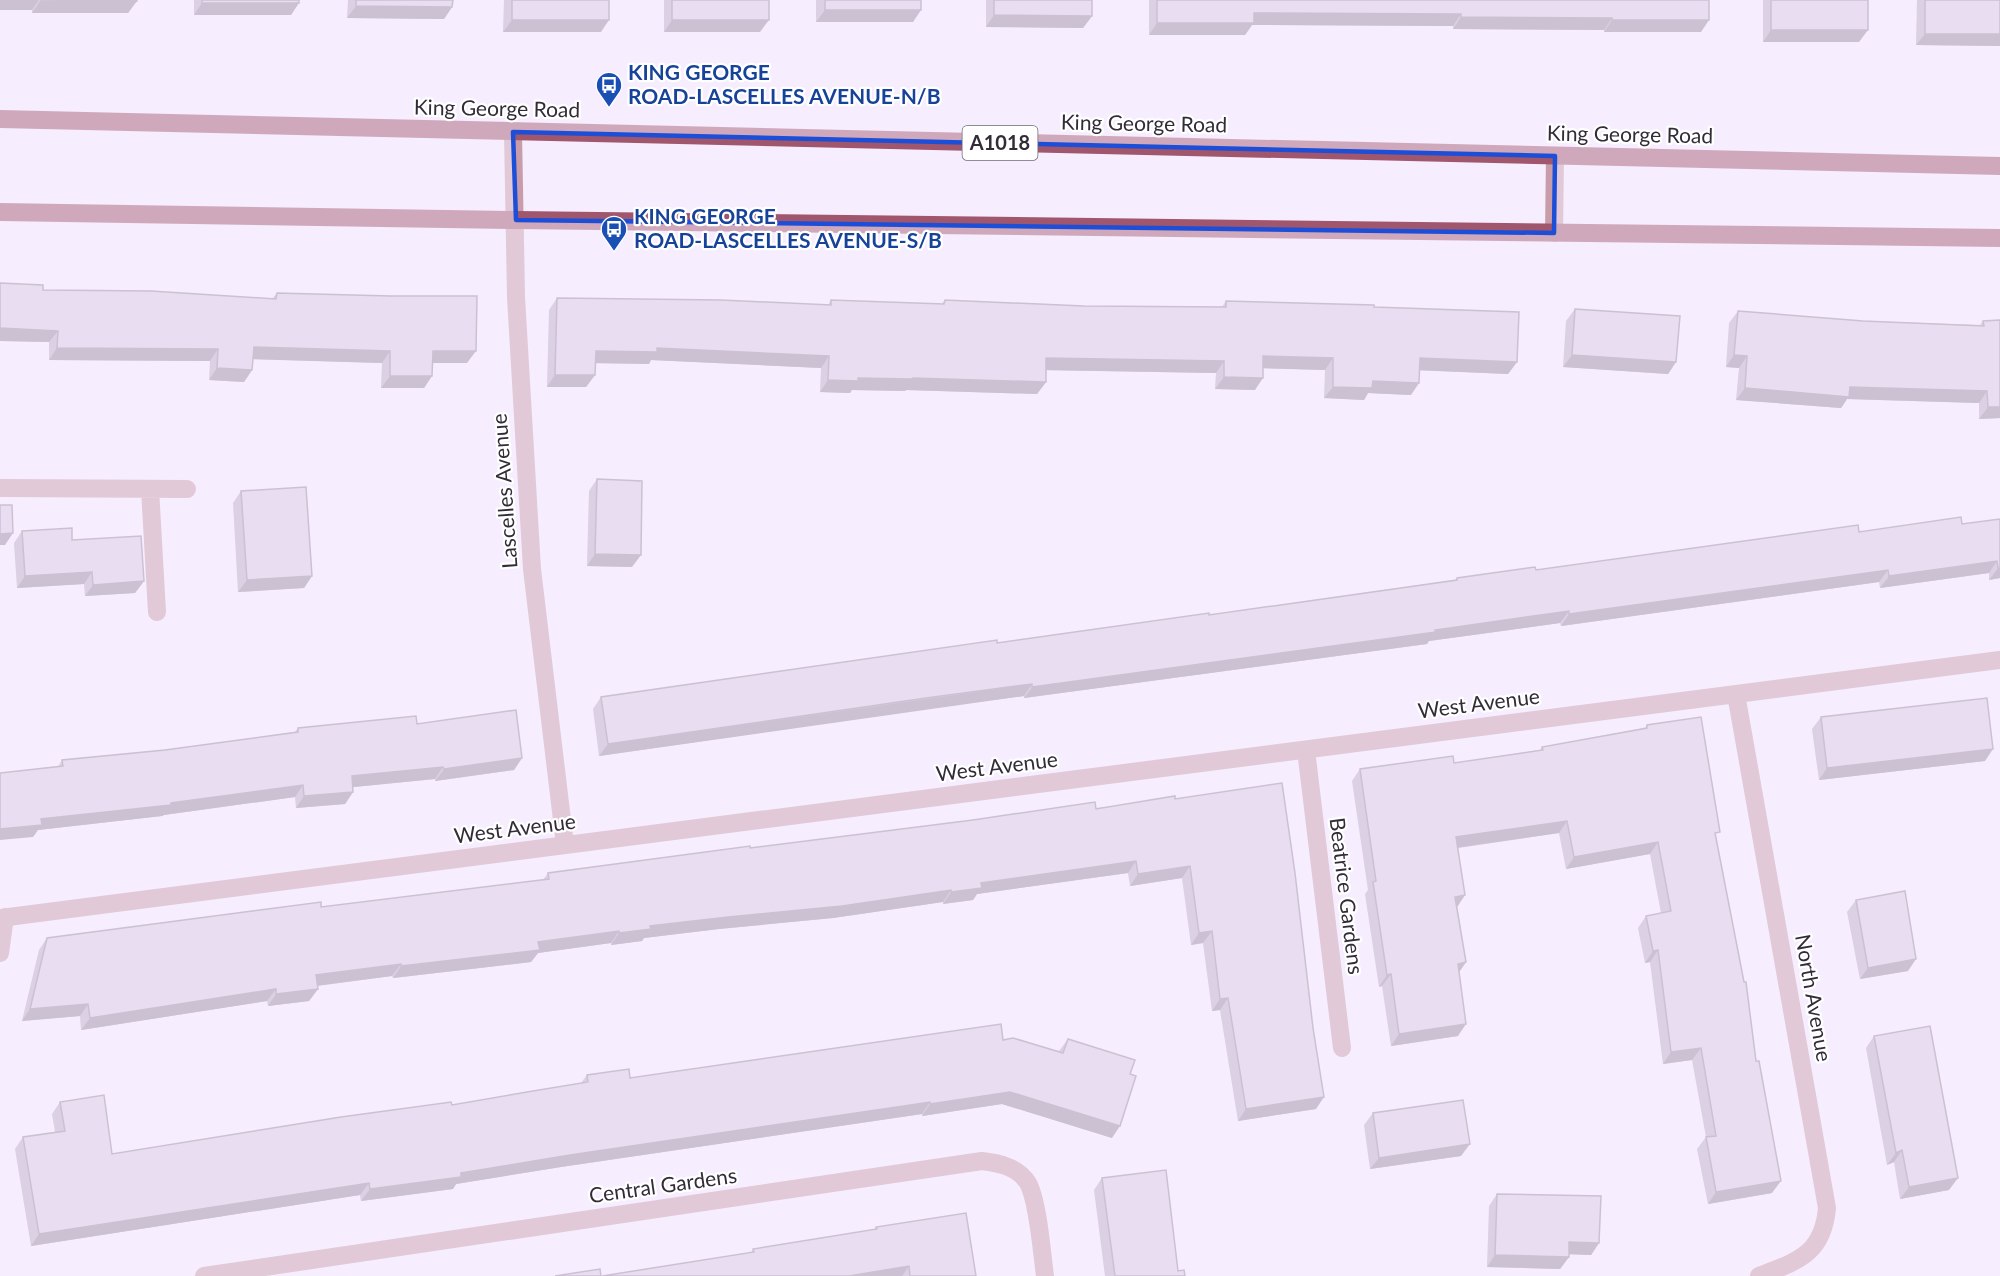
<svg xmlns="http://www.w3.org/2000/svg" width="2000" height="1276" viewBox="0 0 2000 1276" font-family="Lato,sans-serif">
	<rect width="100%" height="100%" fill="#f6edfe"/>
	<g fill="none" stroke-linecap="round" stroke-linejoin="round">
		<path stroke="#c89da9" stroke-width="18" d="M 513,132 L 516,297 L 532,569 L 565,845
			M 1554,233 L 1555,156
			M 0,488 L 187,489
			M 150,489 L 157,612
			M 1736,694 L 1827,1208 C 1823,1254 1798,1261 1759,1276
			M 1306,750 L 1342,1048
			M 0,918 L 2000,660
			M 0,953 L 5,917
			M 204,1276 L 982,1161 C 999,1163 1018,1167 1028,1183 C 1038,1201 1042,1254 1045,1276"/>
		<path stroke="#a0566d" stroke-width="18" d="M 0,119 L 2000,166
			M 0,212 L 516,220 L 2000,238"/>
	</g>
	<path fill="#bbadc5" d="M 0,0 L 137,0 L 128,13 L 32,13 L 32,10 L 0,10 Z
		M 194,0 L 299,0 L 291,15 L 194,15 Z
		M 348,0 L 453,0 L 452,7 L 444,19 L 347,18 Z
		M 504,0 L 609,0 L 601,32 L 503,32 Z
		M 664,0 L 769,0 L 760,32 L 664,32 Z
		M 816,0 L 921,0 L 913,22 L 816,22 Z
		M 986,0 L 1092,0 L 1092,16 L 1083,28 L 986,27 Z
		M 1149,0 L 1709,0 L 1701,32 L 1604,32 L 1604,30 L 1453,29 L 1453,26 L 1252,25 L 1245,35 L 1149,35 Z
		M 1763,0 L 1868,0 L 1859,42 L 1763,42 Z
		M 1917,0 L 2000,0 L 2000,46 L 1916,45 Z
		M 0,283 L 43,290 L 272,299 L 277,293 L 467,363 L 432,363 L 432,376 L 424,388 L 381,388 L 382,363 L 253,359 L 252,370 L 244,382 L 209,380 L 210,361 L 49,360 L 49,342 L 0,341 Z
		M 557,298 L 828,305 L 831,300 L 942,304 L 945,300 L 1084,306 L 1222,307 L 1226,301 L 1374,307 L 1517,362 L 1508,374 L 1420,370 L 1411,395 L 1368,393 L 1364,400 L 1324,398 L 1325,370 L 1263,368 L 1255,390 L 1215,389 L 1216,373 L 1046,370 L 1046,382 L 1037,394 L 906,390 L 905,391 L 852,390 L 850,393 L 820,392 L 821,368 L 651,360 L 649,364 L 595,363 L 595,375 L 586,387 L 547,387 L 549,310 Z
		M 1575,309 L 1676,362 L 1668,374 L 1563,367 L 1566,321 Z
		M 1738,311 L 1863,321 L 1980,325 L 1983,321 L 2000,418 L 1979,419 L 1979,403 L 1847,399 L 1841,408 L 1736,400 L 1739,368 L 1726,367 L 1729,323 Z
		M 597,479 L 632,567 L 587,566 L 589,491 Z
		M 241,491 L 312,576 L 304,588 L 238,592 L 233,503 Z
		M 2000,519 L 2000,578 L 1989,580 L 1989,573 L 1880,588 L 1879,582 L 1561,626 L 1560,623 L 1429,641 L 1427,644 L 1024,698 L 1024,696 L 917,710 L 599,756 L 593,709 L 601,697 L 1209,615 L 1455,580 L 1457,578 L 1536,570 L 1859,532 L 1962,524 Z
		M 22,531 L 72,540 L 144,581 L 135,593 L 85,596 L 84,584 L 17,588 L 14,543 Z
		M 1821,717 L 1985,761 L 1819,780 L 1812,729 Z
		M 417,724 L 522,758 L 514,770 L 435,781 L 435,779 L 353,787 L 353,792 L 345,804 L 296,808 L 295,797 L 164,815 L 162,816 L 38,830 L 33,837 L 58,767 L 62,760 L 165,750 L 295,732 L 298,728 Z
		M 1647,725 L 1716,837 L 1772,1193 L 1708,1204 L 1697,1149 L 1706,1137 L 1692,1060 L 1663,1064 L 1650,962 L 1645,963 L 1638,928 L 1646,916 L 1661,913 L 1650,854 L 1566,869 L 1559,833 L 1458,848 L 1465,895 L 1457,907 L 1466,962 L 1459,972 L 1458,1036 L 1391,1046 L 1382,986 L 1379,987 L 1365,894 L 1368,890 L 1352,781 L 1360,769 L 1454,763 L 1540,750 L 1542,747 L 1645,728 Z
		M 1175,799 L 1316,1109 L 1238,1121 L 1220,1010 L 1212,1011 L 1203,943 L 1191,945 L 1182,878 L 1130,886 L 1128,873 L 977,894 L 973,900 L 943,904 L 943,902 L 833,918 L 719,929 L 644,938 L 642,941 L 611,945 L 611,943 L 538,953 L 531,962 L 393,978 L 392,976 L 317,986 L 318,989 L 309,1001 L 268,1006 L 267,1001 L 81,1030 L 80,1016 L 22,1021 L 39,950 L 47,938 L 321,907 L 543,880 L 548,873 L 750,848 Z
		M 1856,900 L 1908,971 L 1860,979 L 1847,912 Z
		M 1874,1036 L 1949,1190 L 1900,1199 L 1894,1162 L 1887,1165 L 1866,1048 Z
		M 1068,1039 L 1112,1138 L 1002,1104 L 922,1116 L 922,1114 L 561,1167 L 456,1184 L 453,1189 L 361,1201 L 360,1195 L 31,1246 L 15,1149 L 23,1137 L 55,1132 L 52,1114 L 60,1102 L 112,1154 L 452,1105 L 581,1083 L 587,1075 L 630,1078 L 1003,1040 L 1059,1051 Z
		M 1373,1113 L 1461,1156 L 1370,1169 L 1364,1125 Z
		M 1102,1178 L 1178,1271 L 1185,1276 L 1105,1276 L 1094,1190 Z
		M 1497,1194 L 1599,1243 L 1591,1255 L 1569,1254 L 1569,1257 L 1560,1269 L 1487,1267 L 1489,1206 Z
		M 876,1227 L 976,1276 L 602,1276 L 751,1253 L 753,1249 L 874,1230 Z"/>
	<path fill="#988da0" d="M 0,0 L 39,0 L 32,10 L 0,10 Z
		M 40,1 L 137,1 L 128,13 L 32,13 Z
		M 202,3 L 299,3 L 291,15 L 194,15 Z
		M 356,6 L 452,7 L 444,19 L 347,18 Z
		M 825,10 L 921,10 L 913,22 L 816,22 Z
		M 1254,13 L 1461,14 L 1453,26 L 1252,25 L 1245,35 L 1149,35 L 1157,23 Z
		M 994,15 L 1092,16 L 1083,28 L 986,27 Z
		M 1461,17 L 1612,18 L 1604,30 L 1453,29 Z
		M 512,20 L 609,20 L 601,32 L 503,32 Z
		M 672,20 L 769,20 L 760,32 L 664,32 Z
		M 1612,20 L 1709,20 L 1701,32 L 1604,32 Z
		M 1771,30 L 1868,30 L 1859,42 L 1763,42 Z
		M 1925,34 L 2000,34 L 2000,46 L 1916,45 Z
		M 0,328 L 58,331 L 49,342 L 0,341 Z
		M 254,347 L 390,351 L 382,363 L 246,359 Z
		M 57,348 L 218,349 L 210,361 L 49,360 Z
		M 657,348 L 829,356 L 821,368 L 651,360 L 649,364 L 587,363 L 596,351 Z
		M 433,351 L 476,351 L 467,363 L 424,363 Z
		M 1572,355 L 1676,362 L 1668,374 L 1563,367 Z
		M 1734,355 L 1747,356 L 1739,368 L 1726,367 Z
		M 1263,356 L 1333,358 L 1325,370 L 1255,368 Z
		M 1046,358 L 1224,361 L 1216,373 L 1038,370 Z
		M 1420,358 L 1517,362 L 1508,374 L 1412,370 Z
		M 217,368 L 252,370 L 244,382 L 209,380 Z
		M 555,375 L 595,375 L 586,387 L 547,387 Z
		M 390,376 L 432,376 L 424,388 L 381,388 Z
		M 1224,377 L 1263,378 L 1255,390 L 1215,389 Z
		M 858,378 L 913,378 L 1046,382 L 1037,394 L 906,390 L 905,391 L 852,390 L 850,393 L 820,392 L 828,380 Z
		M 1373,381 L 1419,383 L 1411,395 L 1368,393 L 1364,400 L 1324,398 L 1333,387 Z
		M 1850,387 L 1987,391 L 1979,403 L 1847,399 L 1841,408 L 1736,400 L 1745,388 Z
		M 1988,407 L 2000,407 L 2000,418 L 1979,419 Z
		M 13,533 L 5,545 L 0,545 L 0,534 Z
		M 595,554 L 641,555 L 632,567 L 587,566 Z
		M 1997,561 L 1989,573 L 1880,588 L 1889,576 Z
		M 1998,568 L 2000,568 L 2000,578 L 1989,580 Z
		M 1888,570 L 1879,582 L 1561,626 L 1569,614 Z
		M 92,572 L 84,584 L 17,588 L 25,576 Z
		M 312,576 L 304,588 L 238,592 L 247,580 Z
		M 144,581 L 135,593 L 85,596 L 93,585 Z
		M 1569,611 L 1560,623 L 1429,641 L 1427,644 L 1024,698 L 1032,687 Z
		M 1032,684 L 1024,696 L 599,756 L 608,744 Z
		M 1993,749 L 1985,761 L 1819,780 L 1827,768 Z
		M 522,758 L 514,770 L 435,781 L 444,769 Z
		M 443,767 L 435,779 L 344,788 L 352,776 Z
		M 303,785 L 295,797 L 164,815 L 162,816 L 38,830 L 33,837 L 0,840 L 0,829 L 41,819 Z
		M 353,792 L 345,804 L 296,808 L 304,796 Z
		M 1567,821 L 1559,833 L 1448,849 L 1456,837 Z
		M 1658,842 L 1650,854 L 1566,869 L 1574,857 Z
		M 1136,861 L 1128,873 L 977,894 L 973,900 L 943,904 L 951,892 L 981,883 Z
		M 1190,866 L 1182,878 L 1130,886 L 1138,874 Z
		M 951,890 L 943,902 L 833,918 L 719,929 L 644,938 L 642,941 L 611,945 L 619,933 L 650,926 Z
		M 1465,895 L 1457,907 L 1455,897 Z
		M 619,931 L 611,943 L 538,953 L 531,962 L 393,978 L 401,966 L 538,942 Z
		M 1212,931 L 1203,943 L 1191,945 L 1199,933 Z
		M 1658,950 L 1650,962 L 1645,963 L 1653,951 Z
		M 1916,959 L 1908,971 L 1860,979 L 1868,968 Z
		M 1466,962 L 1458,974 L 1458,964 Z
		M 401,964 L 392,976 L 307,987 L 316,975 Z
		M 1391,974 L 1382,986 L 1379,987 L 1387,975 Z
		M 276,989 L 267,1001 L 81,1030 L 90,1018 Z
		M 318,989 L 309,1001 L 268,1006 L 276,994 Z
		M 1228,998 L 1220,1010 L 1212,1011 L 1220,999 Z
		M 88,1004 L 80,1016 L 22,1021 L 30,1009 Z
		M 1466,1024 L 1458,1036 L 1391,1046 L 1399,1034 Z
		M 1701,1048 L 1692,1060 L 1663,1064 L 1671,1052 Z
		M 1010,1092 L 1120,1126 L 1112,1138 L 1002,1104 L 922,1116 L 930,1104 Z
		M 1324,1097 L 1316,1109 L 1238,1121 L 1246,1109 Z
		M 930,1102 L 922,1114 L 561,1167 L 456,1184 L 453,1189 L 361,1201 L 370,1189 L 461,1173 L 570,1155 Z
		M 1470,1144 L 1461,1156 L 1370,1169 L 1379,1158 Z
		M 1902,1150 L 1894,1162 L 1887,1165 L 1896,1153 Z
		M 1958,1178 L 1949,1190 L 1900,1199 L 1909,1187 Z
		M 1781,1181 L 1772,1193 L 1708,1204 L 1716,1192 Z
		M 369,1183 L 360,1195 L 31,1246 L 39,1234 Z
		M 1569,1242 L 1599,1243 L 1591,1255 L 1561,1254 Z
		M 1495,1255 L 1569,1257 L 1560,1269 L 1487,1267 Z
		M 909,1266 L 902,1276 L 849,1276 L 849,1275 Z"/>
	<path fill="#d9c9e5" stroke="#988da0" stroke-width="1.5" d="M 40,0 L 137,0 L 137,1 Z
		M 202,0 L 299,0 L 299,3 L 202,3 Z
		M 356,0 L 453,0 L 452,7 L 356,6 Z
		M 512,0 L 609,0 L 609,20 L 512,20 Z
		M 672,0 L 769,0 L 769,20 L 672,20 Z
		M 825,0 L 921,0 L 921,10 L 825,10 Z
		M 994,0 L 1092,0 L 1092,16 L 994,15 Z
		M 1157,0 L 1709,0 L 1709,20 L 1612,20 L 1612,18 L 1461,17 L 1461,14 L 1254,13 L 1254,23 L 1157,23 Z
		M 1771,0 L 1868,0 L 1868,30 L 1771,30 Z
		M 1925,0 L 2000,0 L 2000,34 L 1925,34 Z
		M 0,283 L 43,285 L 43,290 L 151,291 L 276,299 L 277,293 L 391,296 L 477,296 L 476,351 L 433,351 L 432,376 L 390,376 L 390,351 L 254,347 L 252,370 L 217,368 L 218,349 L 57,348 L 58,331 L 0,328 Z
		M 557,298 L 721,300 L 831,305 L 831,300 L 944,304 L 945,300 L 1084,306 L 1226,307 L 1226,301 L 1374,305 L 1374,307 L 1519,312 L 1517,362 L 1420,358 L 1419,383 L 1373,381 L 1372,388 L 1333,387 L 1333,358 L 1263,356 L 1263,378 L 1224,377 L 1224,361 L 1046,358 L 1046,382 L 913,378 L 913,379 L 858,378 L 858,381 L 828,380 L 829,356 L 657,348 L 657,352 L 596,351 L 595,375 L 555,375 Z
		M 1575,309 L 1680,316 L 1676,362 L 1572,355 Z
		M 1738,311 L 1863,321 L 1984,326 L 1983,321 L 2000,320 L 2000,407 L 1988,407 L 1987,391 L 1850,387 L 1849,397 L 1745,388 L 1747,356 L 1734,355 Z
		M 597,479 L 642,481 L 641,555 L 595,554 Z
		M 306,487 L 312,576 L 247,580 L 241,491 Z
		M 0,505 L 12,505 L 13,533 L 0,534 Z
		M 1961,517 L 1962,524 L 2000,519 L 2000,568 L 1998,568 L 1997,561 L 1889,576 L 1888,570 L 1569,614 L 1569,611 L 1435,630 L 1436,632 L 1032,687 L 1032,684 L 926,698 L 608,744 L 601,697 L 997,640 L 997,643 L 1209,613 L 1209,615 L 1457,580 L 1457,578 L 1535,567 L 1536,570 L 1858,525 L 1859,532 Z
		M 72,528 L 72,540 L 141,536 L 144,581 L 93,585 L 92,572 L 25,576 L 22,531 Z
		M 1987,698 L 1993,749 L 1827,768 L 1821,717 Z
		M 516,710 L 522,758 L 444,769 L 443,767 L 352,776 L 353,792 L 304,796 L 303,785 L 171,803 L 171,805 L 41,819 L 42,825 L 0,829 L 0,773 L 63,766 L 62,760 L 165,750 L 298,732 L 298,728 L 416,716 L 417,724 Z
		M 1701,717 L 1720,832 L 1715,833 L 1744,982 L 1746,982 L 1756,1061 L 1759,1061 L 1781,1181 L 1716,1192 L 1706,1137 L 1716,1136 L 1701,1048 L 1671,1052 L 1658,950 L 1653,951 L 1646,916 L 1671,911 L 1658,842 L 1574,857 L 1567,821 L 1456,837 L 1465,895 L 1455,897 L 1466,962 L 1458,964 L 1466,1024 L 1399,1034 L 1391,974 L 1387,975 L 1373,882 L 1376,881 L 1360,769 L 1453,756 L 1454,763 L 1543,750 L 1542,747 L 1647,728 L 1647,725 Z
		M 1282,783 L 1295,873 L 1313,1028 L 1324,1097 L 1246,1109 L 1228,998 L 1220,999 L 1212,931 L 1199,933 L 1190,866 L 1138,874 L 1136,861 L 981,883 L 982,888 L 951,892 L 951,890 L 842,906 L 728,917 L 650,926 L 651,929 L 619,933 L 619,931 L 538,942 L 540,950 L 401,966 L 401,964 L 316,975 L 318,989 L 276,994 L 276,989 L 90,1018 L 88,1004 L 30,1009 L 47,938 L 321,902 L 321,907 L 549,879 L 548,873 L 750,846 L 750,848 L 973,820 L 1095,802 L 1096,809 L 1175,796 L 1175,799 Z
		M 1905,891 L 1916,959 L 1868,968 L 1856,900 Z
		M 1001,1024 L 1003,1040 L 1013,1038 L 1063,1053 L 1068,1039 L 1135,1060 L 1130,1074 L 1136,1076 L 1120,1126 L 1010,1092 L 930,1104 L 930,1102 L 570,1155 L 461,1173 L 461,1177 L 370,1189 L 369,1183 L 39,1234 L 23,1137 L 65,1131 L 60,1102 L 104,1095 L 112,1154 L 341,1117 L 451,1102 L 452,1105 L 533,1091 L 588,1082 L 587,1075 L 629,1069 L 630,1078 Z
		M 1930,1026 L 1958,1178 L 1909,1187 L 1902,1150 L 1896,1153 L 1874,1036 Z
		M 1463,1100 L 1470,1144 L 1379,1158 L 1373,1113 Z
		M 1166,1170 L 1178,1271 L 1184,1270 L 1185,1276 L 1115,1276 L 1102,1178 Z
		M 1497,1194 L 1601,1196 L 1599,1243 L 1569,1242 L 1569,1257 L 1495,1255 Z
		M 966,1213 L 976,1276 L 910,1276 L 909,1266 L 849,1276 L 602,1276 L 754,1252 L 753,1249 L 877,1229 L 876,1227 Z
		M 600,1269 L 601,1276 L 555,1276 Z"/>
	<path d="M0 0H2000V1276H0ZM 513,132 L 1555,156 L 1554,233 L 516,220 Z" fill="#f6edfe" fill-opacity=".55" fill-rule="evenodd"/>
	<path fill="none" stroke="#1d4ed8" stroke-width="4.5" stroke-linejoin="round" d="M 513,132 L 1555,156 L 1554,233 L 516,220 Z"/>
	<defs>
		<g id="bus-pin" transform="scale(1.35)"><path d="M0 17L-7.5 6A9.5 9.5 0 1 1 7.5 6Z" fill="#1a4fb4" stroke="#fff"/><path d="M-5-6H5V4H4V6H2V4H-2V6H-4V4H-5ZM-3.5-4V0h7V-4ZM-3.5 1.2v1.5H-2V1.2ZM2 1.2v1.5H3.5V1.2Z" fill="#fff"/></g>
	</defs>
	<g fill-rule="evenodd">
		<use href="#bus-pin" x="609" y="85"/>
		<use href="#bus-pin" x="614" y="229"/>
	</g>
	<g text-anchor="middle" stroke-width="4.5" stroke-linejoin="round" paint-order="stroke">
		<rect fill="#fff" stroke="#706b73" stroke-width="1.5" x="962.5" y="126" width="75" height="34" rx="4.5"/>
		<g font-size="20" font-weight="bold" fill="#322c37">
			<text x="1000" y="150">A1018</text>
		</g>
		<g font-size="21" font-weight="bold" fill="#164399" stroke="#fff" text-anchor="start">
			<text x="628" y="80">KING GEORGE<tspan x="628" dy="24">ROAD-LASCELLES AVENUE-N/B</tspan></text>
			<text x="634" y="224">KING GEORGE<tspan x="634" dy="24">ROAD-LASCELLES AVENUE-S/B</tspan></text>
		</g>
		<g font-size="21" fill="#322c37" stroke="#fff">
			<text transform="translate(497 109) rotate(1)" y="7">King George Road</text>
			<text transform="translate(1144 124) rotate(1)" y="7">King George Road</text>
			<text transform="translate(1630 135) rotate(1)" y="7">King George Road</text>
			<text transform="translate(505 491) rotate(-94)" y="7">Lascelles Avenue</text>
			<text transform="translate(1479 704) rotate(-7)" y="7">West Avenue</text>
			<text transform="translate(997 767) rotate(-7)" y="7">West Avenue</text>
			<text transform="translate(515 829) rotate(-7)" y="7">West Avenue</text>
			<text transform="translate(1346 896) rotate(83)" y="7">Beatrice Gardens</text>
			<text transform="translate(1813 998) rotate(80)" y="7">North Avenue</text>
			<text transform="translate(663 1186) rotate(-8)" y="7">Central Gardens</text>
		</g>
	</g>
</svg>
